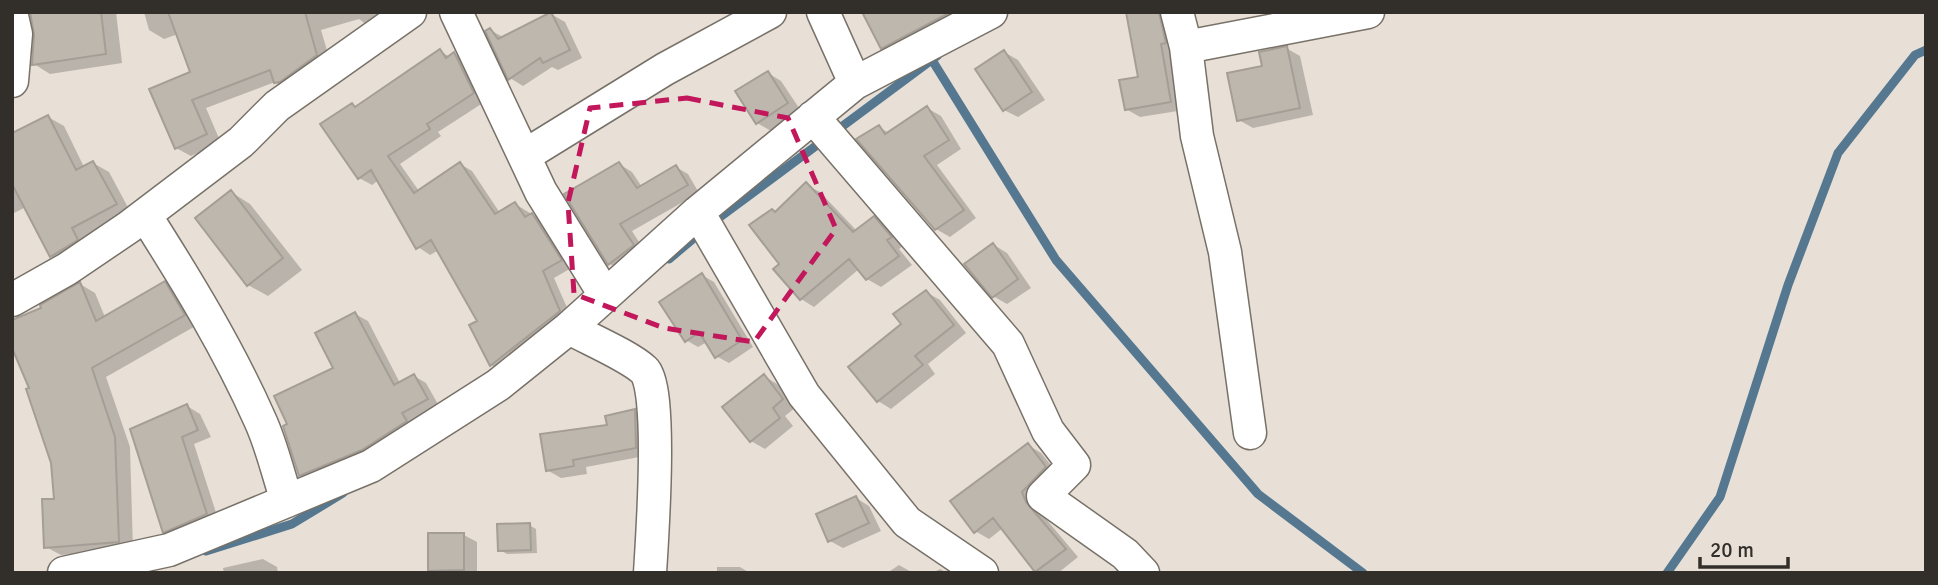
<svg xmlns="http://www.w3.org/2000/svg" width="1938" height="585" viewBox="0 0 1938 585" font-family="Signika,sans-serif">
	<rect width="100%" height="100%" fill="#e8e0d7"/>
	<path fill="#0003" d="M 32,12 L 116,12 L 122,63 L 50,74 L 34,64 L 36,30 Z
		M 144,12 L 404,12 L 374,30 L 359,19 L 321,30 L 331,64 L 290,91 L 275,82 L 206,108 L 221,143 L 191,156 L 176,148 L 192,73 L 178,34 L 164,39 L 149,30 Z
		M 863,12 L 959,12 L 894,55 L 882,48 Z
		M 1127,12 L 1174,12 L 1184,110 L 1140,117 L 1126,109 L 1140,78 Z
		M 551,14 L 565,22 L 582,58 L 558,70 L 552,67 L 523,86 L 510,78 L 490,30 L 503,37 Z
		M 1286,48 L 1300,56 L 1313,115 L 1253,128 L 1239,120 L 1264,67 Z
		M 440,51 L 450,57 L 455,54 L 467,61 L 486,101 L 438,132 L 441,136 L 400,164 L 419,191 L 460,164 L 472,171 L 500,213 L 515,204 L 545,222 L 573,267 L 554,278 L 572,319 L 504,372 L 491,365 L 479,321 L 439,250 L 430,255 L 418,247 L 379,180 L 372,185 L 359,178 L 352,105 L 357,108 Z
		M 1004,52 L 1018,60 L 1045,100 L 1018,117 L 1004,110 Z
		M 768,73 L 781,81 L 801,111 L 771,131 L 757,123 Z
		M 927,108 L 941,116 L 961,149 L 937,165 L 976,218 L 950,237 L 936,229 L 879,127 L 889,133 Z
		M 48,117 L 64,126 L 84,167 L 93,163 L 109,172 L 131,213 L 67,265 L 51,256 L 26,207 L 12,214 L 12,135 Z
		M 619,164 L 632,172 L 642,187 L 676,167 L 688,174 L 699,193 L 632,231 L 646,253 L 622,271 L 610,264 L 567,195 Z
		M 806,185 L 820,192 L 857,231 L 874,219 L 888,226 L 904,245 L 899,249 L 912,265 L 881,287 L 867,279 L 859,269 L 814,307 L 801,299 L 781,265 L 776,213 Z
		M 231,192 L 250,204 L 302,270 L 268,296 L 248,285 Z
		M 994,245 L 1007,253 L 1031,288 L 1007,304 L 993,296 Z
		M 702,275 L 714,282 L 753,347 L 729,363 L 716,356 L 707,342 L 698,347 L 686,340 Z
		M 165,283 L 180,292 L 199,324 L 106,377 L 130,447 L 133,550 L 61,555 L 46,547 L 56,500 L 52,463 L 31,389 L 43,309 L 80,284 L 95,293 L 105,317 Z
		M 926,292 L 940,300 L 966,333 L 928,364 L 935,374 L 891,409 L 878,401 L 903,324 Z
		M 355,314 L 368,321 L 400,383 L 414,376 L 426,383 L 439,406 L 413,420 L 418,429 L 312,482 L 300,475 Z
		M 764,376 L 777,384 L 796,407 L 785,416 L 793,426 L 765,449 L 751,441 Z
		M 187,406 L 200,414 L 211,437 L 194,444 L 219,522 L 178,539 L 164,531 Z
		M 635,411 L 648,419 L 650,455 L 586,467 L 587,474 L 561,478 L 547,470 Z
		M 1028,445 L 1041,453 L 1059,475 L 1040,512 L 1078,557 L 1058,573 L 1036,571 L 1003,528 L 989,539 L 975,531 Z
		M 856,498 L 869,506 L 881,531 L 843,548 L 830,541 Z
		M 529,525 L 536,529 L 537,553 L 507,554 L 500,550 Z
		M 464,535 L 477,542 L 477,573 L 435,573 L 430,570 Z
		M 263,559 L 277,567 L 278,573 L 224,573 L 223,568 Z
		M 899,565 L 913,573 L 887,573 Z
		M 717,567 L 740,567 L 750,573 L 717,573 Z
		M 940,569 L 947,573 L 932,573 Z"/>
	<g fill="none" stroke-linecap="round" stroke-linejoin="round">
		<path stroke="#557890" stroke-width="9" d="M 932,60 L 1056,260 L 1258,494 L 1363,573
			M 712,223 L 937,56
			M 669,259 L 701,232
			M 206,551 L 292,524 L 343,493
			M 1667,573 L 1720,497 L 1788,285 L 1838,153 L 1915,55 L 1926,50"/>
	</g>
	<path fill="#beb7ae" stroke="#a59e96" stroke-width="2" d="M 30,12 L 101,12 L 106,54 L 32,65 L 34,35 Z
		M 168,12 L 305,12 L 317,55 L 280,82 L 274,83 L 270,70 L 192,100 L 207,134 L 175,149 L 149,89 L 190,72 Z
		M 551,12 L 570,50 L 543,63 L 540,58 L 508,80 L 485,31 L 490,28 L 498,39 Z
		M 862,12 L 951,12 L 881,49 Z
		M 1126,12 L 1159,12 L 1166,43 L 1161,44 L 1171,102 L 1125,110 L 1119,80 L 1138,77 Z
		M 1287,46 L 1300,108 L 1237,121 L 1227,73 L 1262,66 L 1259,52 Z
		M 440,49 L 446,58 L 454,52 L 474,93 L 427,124 L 430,129 L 388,156 L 414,193 L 460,162 L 495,214 L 515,202 L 525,217 L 532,213 L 562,260 L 543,271 L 560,311 L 490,366 L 469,325 L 477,321 L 431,240 L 416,249 L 371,170 L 358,179 L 320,124 L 352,103 L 355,107 Z
		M 1004,50 L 1032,92 L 1003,111 L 975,69 Z
		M 768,71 L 788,103 L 756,124 L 735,91 Z
		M 927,106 L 949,140 L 924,156 L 964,210 L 935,230 L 856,139 L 879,125 L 885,134 Z
		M 48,115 L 76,170 L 93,161 L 117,204 L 72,228 L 78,240 L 50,257 L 12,184 L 12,133 Z
		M 619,162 L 637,188 L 676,165 L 688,185 L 620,224 L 634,245 L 608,265 L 564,194 Z
		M 806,182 L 853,232 L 874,216 L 892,237 L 887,240 L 899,256 L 866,280 L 849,259 L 800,300 L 773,269 L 779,264 L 749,225 L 772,209 L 775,212 Z
		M 231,190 L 283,258 L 247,286 L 195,218 Z
		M 993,243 L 1018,279 L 992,298 L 964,264 Z
		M 702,273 L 742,340 L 715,358 L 699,332 L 685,342 L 659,302 Z
		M 165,281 L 185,315 L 92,368 L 115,437 L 119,542 L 44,548 L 42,499 L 54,499 L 51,463 L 26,389 L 29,388 L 12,348 L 12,320 L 41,308 L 40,305 L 80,282 L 96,321 Z
		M 926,290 L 954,325 L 915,356 L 923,365 L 877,402 L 848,367 L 901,324 L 893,314 Z
		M 355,312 L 394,385 L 414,374 L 428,399 L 402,413 L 407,421 L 362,450 L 299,476 L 283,426 L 287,424 L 274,396 L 333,368 L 315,333 Z
		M 764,374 L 783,399 L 773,408 L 780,418 L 750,442 L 722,407 Z
		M 187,404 L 198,430 L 182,437 L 207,514 L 163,533 L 130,429 Z
		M 635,409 L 636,448 L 573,460 L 574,466 L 546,471 L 540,434 L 607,425 L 605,416 Z
		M 1028,443 L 1046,467 L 1022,492 L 1026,502 L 1066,549 L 1035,572 L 993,518 L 974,533 L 950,501 Z
		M 856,496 L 869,523 L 828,542 L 816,514 Z
		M 530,523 L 531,550 L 498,551 L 497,524 Z
		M 428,533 L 464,533 L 464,570 L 428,571 Z"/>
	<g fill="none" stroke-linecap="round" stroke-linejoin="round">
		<g stroke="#777168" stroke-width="35">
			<path id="minor" d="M 456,12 L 541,192 L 605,295
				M 823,12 L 855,83
				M 1177,12 L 1186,47 L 1197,136 L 1225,252 L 1250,433
				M 12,16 L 16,34 L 12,81
				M 1186,47 L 1368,12
				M 813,117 L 1008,344 L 1048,431 L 1074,465 L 1043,496 L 1125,554 L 1143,573
				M 524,156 L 665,69 L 770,12
				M 698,212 L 804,395 L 907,522 L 982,573
				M 145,215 C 187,281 228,348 260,420 C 272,446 278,474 287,501
				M 12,300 L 67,269 L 129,227 L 241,142 L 277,106 L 410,12
				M 569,328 C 589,339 629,356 644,370 C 663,387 652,540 650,573
				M 64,573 L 169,550 L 371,466 L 498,385 L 569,328 L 698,212 L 855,83 L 991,12"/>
		</g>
		<use href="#minor" stroke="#fff" stroke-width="32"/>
	</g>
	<path fill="none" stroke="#c2185b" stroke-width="5" stroke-dasharray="14 9" stroke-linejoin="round" d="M 687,98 L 788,118 L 836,229 L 754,342 L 664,328 L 574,294 L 568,203 L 590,108 Z"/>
	<rect width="1938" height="585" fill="none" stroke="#322f2b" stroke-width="28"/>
	<path d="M1700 557v10h88v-10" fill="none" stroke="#322f2b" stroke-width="3.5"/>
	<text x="1710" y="557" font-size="21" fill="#322f2b" stroke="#e8e0d7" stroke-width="5" paint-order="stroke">20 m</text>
</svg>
